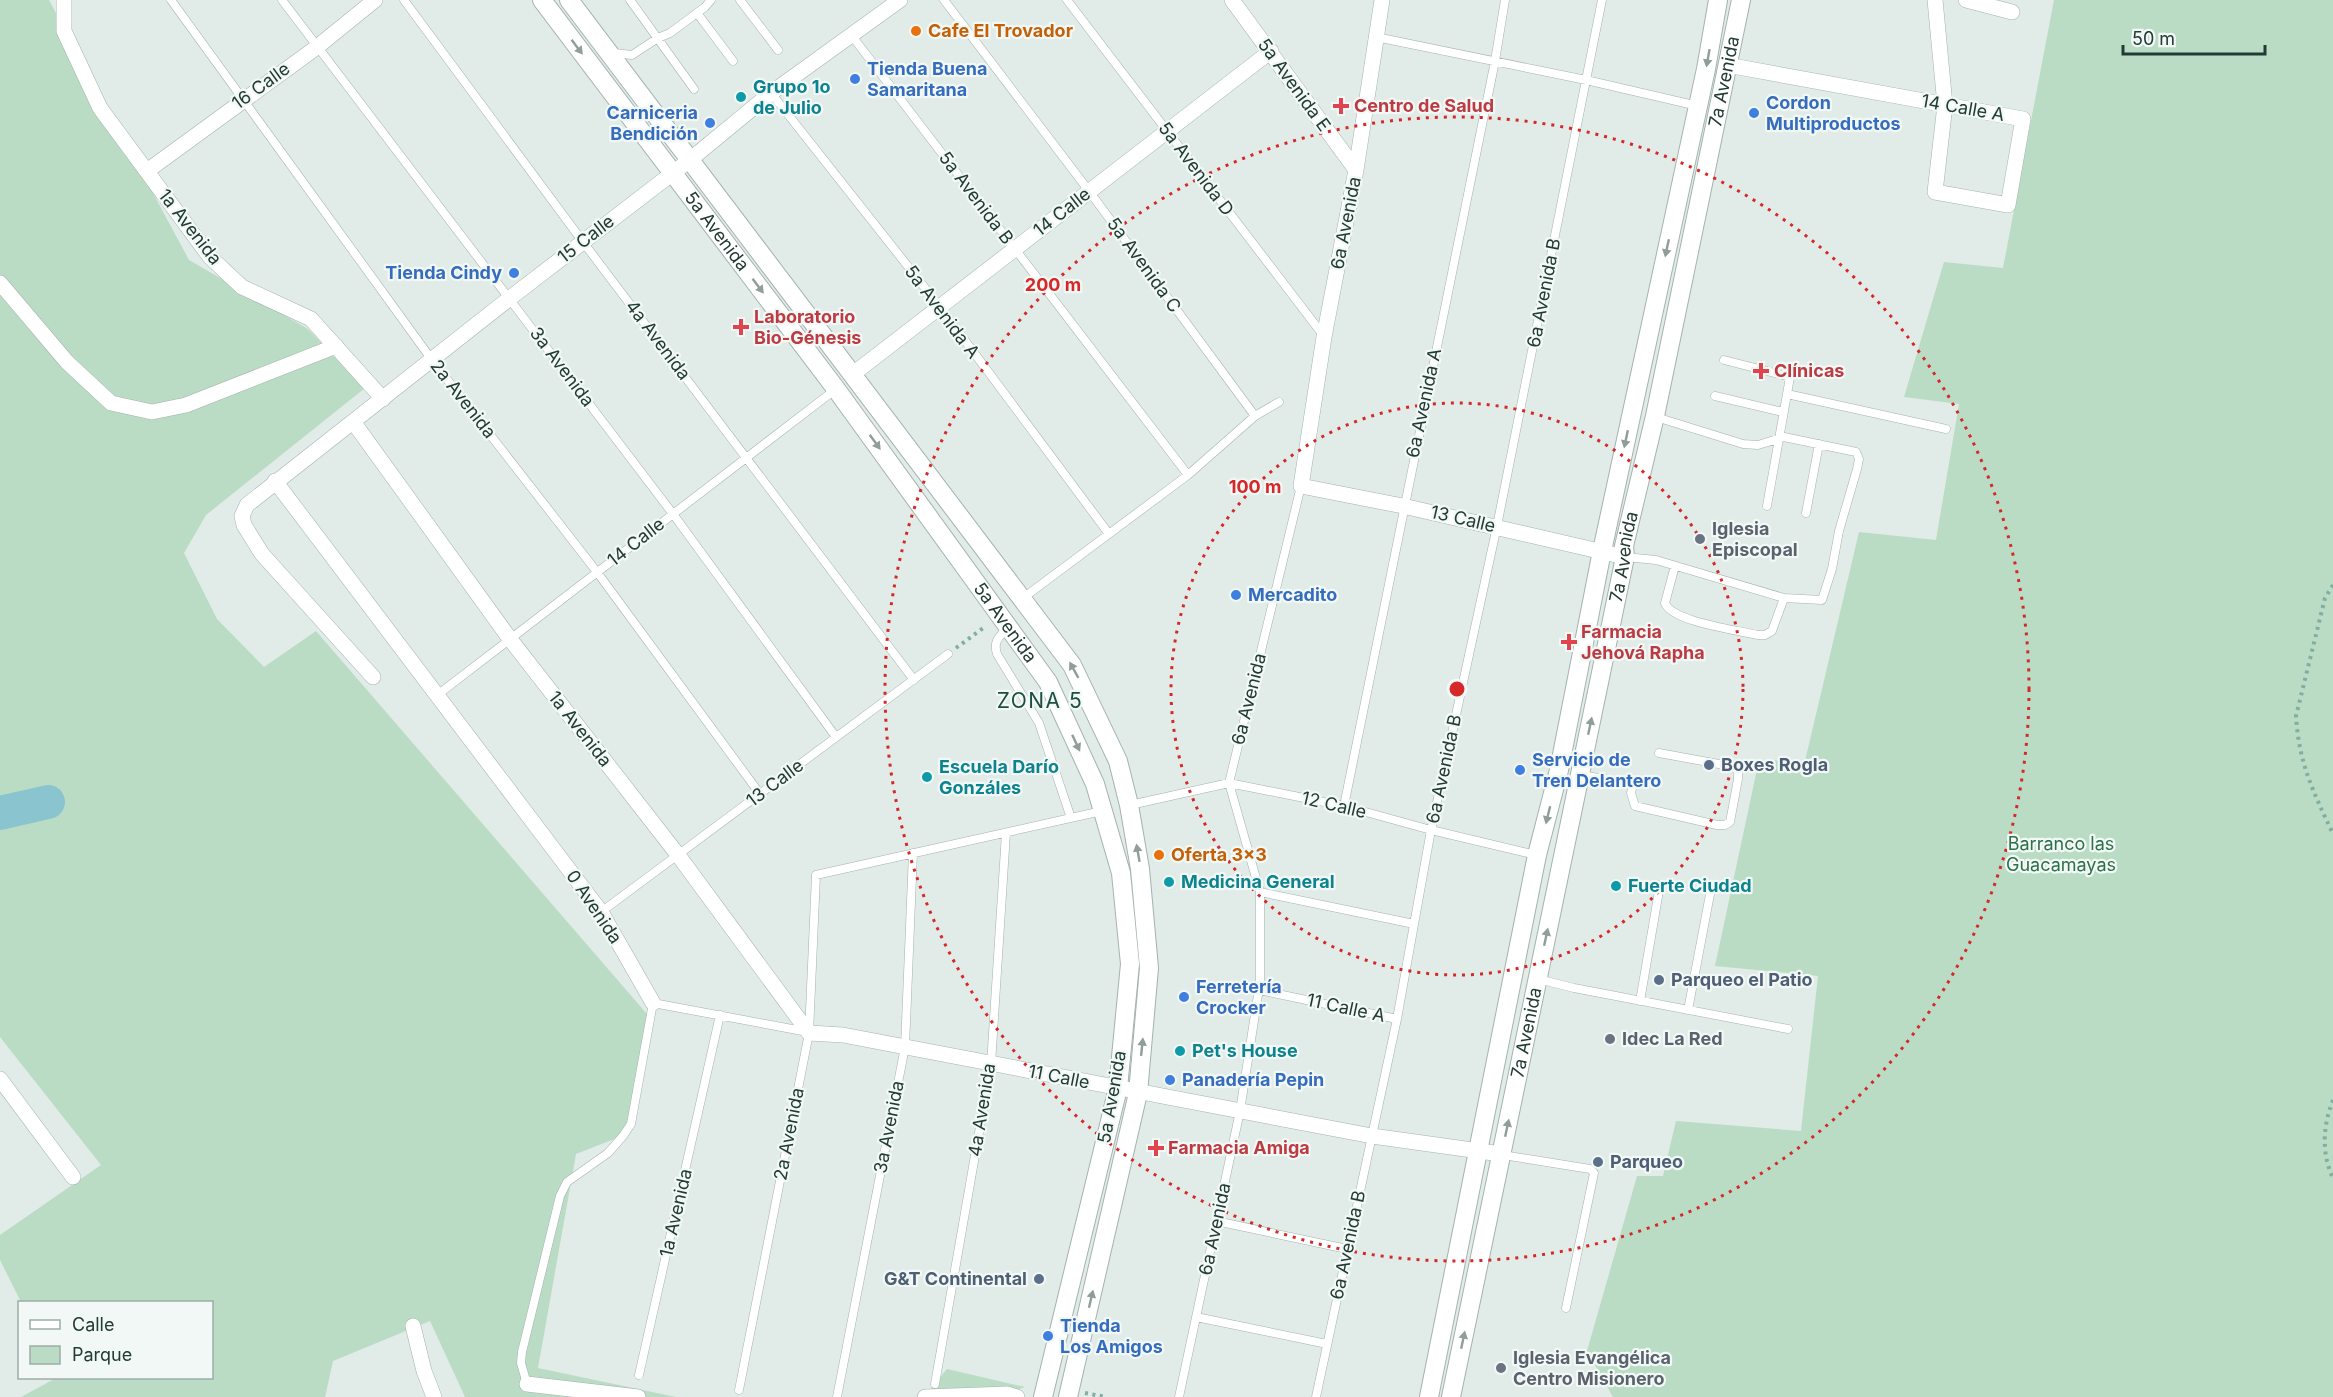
<svg xmlns="http://www.w3.org/2000/svg" width="2333" height="1397" viewBox="0 0 2333 1397" font-family="Inter,sans-serif">
	<rect width="100%" height="100%" fill="#e1ebe7"/>
	<path fill="#badcc4" d="M 0,0 L 49,0 L 189,260 L 308,329 L 365,388 L 206,515 L 184,553 L 217,619 L 264,667 L 316,631 L 653,1021 L 627,1134 L 576,1154 L 538,1368 L 676,1397 L 465,1397 L 430,1321 L 333,1361 L 325,1397 L 21,1397 L 56,1378 L 212,1378 L 212,1302 L 21,1302 L 0,1260 L 0,1235 L 101,1165 L 0,1037 Z
		M 2054,0 L 2333,0 L 2333,1397 L 1613,1397 L 1587,1351 L 1637,1176 L 1663,1176 L 1676,1121 L 1801,1131 L 1818,976 L 1715,966 L 1759,760 L 1805,761 L 1859,532 L 1936,540 L 1959,404 L 1904,397 L 1944,262 L 2003,268 Z
		M 947,1369 L 1025,1387 L 997,1397 L 924,1397 Z"/>
	<g fill="none" stroke-linecap="round" stroke-linejoin="round">
		<path stroke="#8ac4cf" stroke-width="34" d="M 0,813 L 48,802"/>
		<g stroke="#a4b3ae" stroke-width="9">
			<path id="service" d="M 171,0 L 432,360 L 597,572 L 760,794
				M 282,0 L 673,514 L 836,737
				M 404,0 L 583,242 L 914,680
				M 630,0 L 694,89
				M 740,0 L 778,50
				M 944,0 L 1089,191 L 1255,416
				M 1067,0 L 1323,335
				M 697,13 L 733,61
				M 852,36 L 1188,475
				M 1376,37 L 1586,80 L 1698,106
				M 614,53 L 632,55 L 658,38 L 670,33 L 705,7 L 711,0
				M 771,93 L 940,307 L 1109,534
				M 1724,360 L 1790,377 L 1787,394
				M 1715,396 L 1783,412
				M 1656,417 L 1743,444 L 1758,445 L 1784,437 L 1856,452 L 1859,459 L 1857,469 L 1839,531 L 1832,569 L 1822,600 L 1784,598
				M 1767,506 L 1787,394 L 1946,429
				M 1806,513 L 1819,444
				M 1625,557 L 1656,560 L 1784,598 L 1772,631 L 1765,635 L 1757,635 C 1738,630 1672,622 1665,603 L 1675,566
				M 1023,598 L 1188,475 L 1255,416 L 1279,402
				M 1008,627 C 999,637 993,641 997,654 L 1039,723 L 1071,818
				M 436,696 L 836,389
				M 1581,775 L 1633,784 L 1631,793 L 1635,806 L 1717,825 L 1725,825 L 1730,822 L 1738,779 L 1738,772 L 1735,767 L 1659,753
				M 1130,805 L 1229,783 L 1344,806 L 1431,830 L 1536,855
				M 1344,806 L 1495,61 L 1505,0
				M 1260,892 L 1414,924
				M 601,912 L 948,654
				M 1538,979 L 1574,988 L 1788,1029
				M 1259,990 L 1397,1019
				M 1640,1001 L 1660,885
				M 1688,1010 L 1711,889
				M 1503,1155 L 1590,1169 L 1594,1173 L 1566,1308
				M 1216,1221 L 1347,1249
				M 1196,1317 L 1327,1344
				M 639,1375 L 720,1015
				M 527,1384 L 521,1363 L 522,1352 L 560,1196 L 567,1182 L 608,1153 L 623,1136 L 631,1124 L 653,1003 L 808,1032
				M 935,1384 L 991,1064 L 1006,833
				M 739,1390 L 809,1033 L 816,875 L 1102,811
				M 837,1397 L 905,1047 L 913,853
				M 1179,1397 L 1240,1111 L 1260,982 L 1260,892 L 1229,783 L 1301,486
				M 1316,1397 L 1397,1019 L 1431,830 L 1497,526 L 1602,0"/>
		</g>
		<g stroke="#a4b3ae" stroke-width="16">
			<path id="minor" d="M 64,0 L 64,31 L 100,108 L 210,257 L 242,287 L 311,319 L 383,399
				M 1232,0 L 1356,170
				M 1382,0 L 1356,170 L 1324,337 L 1301,486 L 1403,506 L 1625,557
				M 1966,0 L 2012,12
				M 1727,65 L 2023,119 L 2008,205 L 1935,192 L 1945,105 L 1935,0
				M 147,171 L 317,47 L 375,0
				M 0,283 L 67,362 L 111,403 L 152,412 L 186,405 L 336,346
				M 853,374 L 1271,51
				M 354,423 L 510,639 L 678,855 L 809,1033 L 843,1035 L 1372,1136 L 1501,1154
				M 275,481 L 601,912 L 653,1003
				M 373,677 L 262,554 L 244,525 L 242,516 L 247,505 L 510,298 L 691,159 L 771,93 L 900,0
				M 0,1079 L 73,1177
				M 413,1326 L 424,1371 L 434,1397
				M 527,1384 L 638,1397
				M 925,1397 L 1007,1394 L 1017,1397"/>
		</g>
		<g stroke="#a4b3ae" stroke-width="20">
			<g id="tertiary">
				<path id="s1" d="M 542,0 L 836,389 L 1048,682 L 1095,784 L 1121,873 L 1130,964 L 1118,1088 L 1043,1397"/>
				<path d="M 569,0 L 1072,665 L 1118,761 L 1129,805 L 1140,869 L 1149,968 L 1138,1093 L 1068,1397"/>
				<path d="M 1429,1397 L 1537,855 L 1559,770 L 1602,551 L 1706,69 L 1718,0"/>
				<path id="s2" d="M 1451,1397 L 1625,557 L 1624,546 L 1655,416 L 1741,0"/>
			</g>
		</g>
		<path stroke="#82aea1" stroke-width="4" stroke-dasharray="3 4.5" stroke-linecap="butt" d="M 2333,585 L 2325,598 L 2296,716 C 2299,764 2313,791 2333,834
			M 956,648 L 986,626
			M 2333,1100 C 2323,1125 2321,1153 2333,1178
			M 1085,1393 L 1106,1397"/>
		<use href="#service" stroke="#fff" stroke-width="8"/>
		<use href="#minor" stroke="#fff" stroke-width="15"/>
		<use href="#tertiary" stroke="#fff" stroke-width="18"/>
	</g>
	<defs><path id="oneway-solid" d="M-6-.8H1V-3.2L6.5 0L1 3.2V.8H-6Z" transform="scale(1.5)"/></defs>
	<g fill="#909d9a">
		<use href="#oneway-solid" transform="translate(577 47) rotate(53)"/>
		<use href="#oneway-solid" transform="translate(1708 58) rotate(100)"/>
		<use href="#oneway-solid" transform="translate(1667 248) rotate(102)"/>
		<use href="#oneway-solid" transform="translate(758 286) rotate(53)"/>
		<use href="#oneway-solid" transform="translate(1626 439) rotate(102)"/>
		<use href="#oneway-solid" transform="translate(875 442) rotate(54)"/>
		<use href="#oneway-solid" transform="translate(1074 670) rotate(-119)"/>
		<use href="#oneway-solid" transform="translate(1590 726) rotate(-78)"/>
		<use href="#oneway-solid" transform="translate(1076 743) rotate(65)"/>
		<use href="#oneway-solid" transform="translate(1548 815) rotate(104)"/>
		<use href="#oneway-solid" transform="translate(1138 853) rotate(-100)"/>
		<use href="#oneway-solid" transform="translate(1546 937) rotate(-78)"/>
		<use href="#oneway-solid" transform="translate(1142 1047) rotate(-84)"/>
		<use href="#oneway-solid" transform="translate(1507 1128) rotate(-78)"/>
		<use href="#oneway-solid" transform="translate(1091 1299) rotate(-77)"/>
		<use href="#oneway-solid" transform="translate(1463 1340) rotate(-78)"/>
	</g>
	<g fill="none" stroke="#d62828" stroke-width="3" stroke-dasharray="3 6">
		<circle cx="1457" cy="689" r="286"/>
		<circle cx="1457" cy="689" r="572"/>
	</g>
	<g fill="#e8710a" stroke="#f1f8f5" stroke-width="2">
		<circle cx="916" cy="31" r="6"/>
		<circle cx="1159" cy="855" r="6"/>
	</g>
	<g fill="#3f7fe0" stroke="#f1f8f5" stroke-width="2">
		<circle cx="855" cy="79" r="6"/>
		<circle cx="1754" cy="113" r="6"/>
		<circle cx="710" cy="123" r="6"/>
		<circle cx="514" cy="273" r="6"/>
		<circle cx="1236" cy="595" r="6"/>
		<circle cx="1520" cy="770" r="6"/>
		<circle cx="1184" cy="997" r="6"/>
		<circle cx="1170" cy="1080" r="6"/>
		<circle cx="1048" cy="1336" r="6"/>
	</g>
	<g fill="#0f9aa8" stroke="#f1f8f5" stroke-width="2">
		<circle cx="741" cy="97" r="6"/>
		<circle cx="927" cy="777" r="6"/>
		<circle cx="1169" cy="882" r="6"/>
		<circle cx="1616" cy="886" r="6"/>
		<circle cx="1180" cy="1051" r="6"/>
	</g>
	<g fill="#e0444e" stroke="#f1f8f5" stroke-width="2">
		<path d="M1338 97h6v6h6v6h-6v6h-6v-6h-6v-6h6z"/>
		<path d="M738 318h6v6h6v6h-6v6h-6v-6h-6v-6h6z"/>
		<path d="M1758 362h6v6h6v6h-6v6h-6v-6h-6v-6h6z"/>
		<path d="M1566 633h6v6h6v6h-6v6h-6v-6h-6v-6h6z"/>
		<path d="M1153 1139h6v6h6v6h-6v6h-6v-6h-6v-6h6z"/>
	</g>
	<g fill="#6b7280" stroke="#f1f8f5" stroke-width="2">
		<circle cx="1700" cy="539" r="6"/>
		<circle cx="1610" cy="1039" r="6"/>
		<circle cx="1501" cy="1368" r="6"/>
	</g>
	<g fill="#5c6f8a" stroke="#f1f8f5" stroke-width="2">
		<circle cx="1709" cy="765" r="6"/>
		<circle cx="1659" cy="980" r="6"/>
		<circle cx="1598" cy="1162" r="6"/>
		<circle cx="1039" cy="1279" r="6"/>
	</g>
	<g text-anchor="middle" stroke-width="4.5" stroke-linejoin="round" paint-order="stroke">
		<g font-size="18" font-weight="bold" fill="#c56008" stroke="#f1f8f5" text-anchor="start">
			<text x="928" y="37">Cafe El Trovador</text>
			<text x="1171" y="861">Oferta 3x3</text>
		</g>
		<g font-size="18" font-weight="bold" fill="#366cbe" stroke="#f1f8f5" text-anchor="start">
			<text x="867" y="75">Tienda Buena<tspan x="867" dy="21">Samaritana</tspan></text>
			<text x="1766" y="109">Cordon<tspan x="1766" dy="21">Multiproductos</tspan></text>
			<text x="698" y="119" text-anchor="end">Carniceria<tspan x="698" dy="21">Bendición</tspan></text>
			<text x="502" y="279" text-anchor="end">Tienda Cindy</text>
			<text x="1248" y="601">Mercadito</text>
			<text x="1532" y="766">Servicio de<tspan x="1532" dy="21">Tren Delantero</tspan></text>
			<text x="1196" y="993">Ferretería<tspan x="1196" dy="21">Crocker</tspan></text>
			<text x="1182" y="1086">Panadería Pepin</text>
			<text x="1060" y="1332">Tienda<tspan x="1060" dy="21">Los Amigos</tspan></text>
		</g>
		<g font-size="18" fill="#223b35" stroke="#f1f8f5">
			<text dy="6" stroke="none"><textPath href="#s2" startOffset="1344">7a Avenida</textPath></text>
			<text transform="translate(1294 85) rotate(54)" y="6">5a Avenida E</text>
			<text transform="translate(261 86) rotate(-36)" y="6">16 Calle</text>
			<text transform="translate(1963 108) rotate(10)" y="6">14 Calle A</text>
			<text transform="translate(1196 169) rotate(53)" y="6">5a Avenida D</text>
			<text transform="translate(976 198) rotate(53)" y="6">5a Avenida B</text>
			<text transform="translate(1062 212) rotate(-38)" y="6">14 Calle</text>
			<text transform="translate(1346 223) rotate(-79)" y="6">6a Avenida</text>
			<text transform="translate(190 227) rotate(52)" y="6">1a Avenida</text>
			<text dy="6" stroke="none"><textPath href="#s1" startOffset="290">5a Avenida</textPath></text>
			<text transform="translate(586 239) rotate(-38)" y="6">15 Calle</text>
			<text transform="translate(1144 265) rotate(54)" y="6">5a Avenida C</text>
			<text transform="translate(1544 293) rotate(-79)" y="6">6a Avenida B</text>
			<text transform="translate(942 312) rotate(53)" y="6">5a Avenida A</text>
			<text transform="translate(658 340) rotate(53)" y="6">4a Avenida</text>
			<text transform="translate(562 367) rotate(53)" y="6">3a Avenida</text>
			<text transform="translate(463 399) rotate(52)" y="6">2a Avenida</text>
			<text transform="translate(1424 403) rotate(-78)" y="6">6a Avenida A</text>
			<text transform="translate(1463 519) rotate(13)" y="6">13 Calle</text>
			<text transform="translate(636 542) rotate(-38)" y="6">14 Calle</text>
			<text dy="6" stroke="none"><textPath href="#s2" startOffset="858">7a Avenida</textPath></text>
			<text dy="6" stroke="none"><textPath href="#s1" startOffset="776">5a Avenida</textPath></text>
			<text transform="translate(1249 699) rotate(-76)" y="6">6a Avenida</text>
			<text transform="translate(580 729) rotate(52)" y="6">1a Avenida</text>
			<text transform="translate(1444 769) rotate(-78)" y="6">6a Avenida B</text>
			<text transform="translate(775 783) rotate(-37)" y="6">13 Calle</text>
			<text transform="translate(1334 805) rotate(13)" y="6">12 Calle</text>
			<text transform="translate(594 907) rotate(56)" y="6">0 Avenida</text>
			<text transform="translate(1346 1008) rotate(12)" y="6">11 Calle A</text>
			<text dy="6" stroke="none"><textPath href="#s2" startOffset="372">7a Avenida</textPath></text>
			<text transform="translate(1059 1077) rotate(11)" y="6">11 Calle</text>
			<text transform="translate(1112 1097) rotate(-80)" y="6">5a Avenida</text>
			<text transform="translate(982 1110) rotate(-81)" y="6">4a Avenida</text>
			<text transform="translate(889 1127) rotate(-79)" y="6">3a Avenida</text>
			<text transform="translate(789 1134) rotate(-79)" y="6">2a Avenida</text>
			<text transform="translate(676 1213) rotate(-77)" y="6">1a Avenida</text>
			<text transform="translate(1215 1229) rotate(-78)" y="6">6a Avenida</text>
			<text transform="translate(1348 1245) rotate(-78)" y="6">6a Avenida B</text>
		</g>
		<g font-size="18" font-weight="bold" fill="#0d838f" stroke="#f1f8f5" text-anchor="start">
			<text x="753" y="93">Grupo 1o<tspan x="753" dy="21">de Julio</tspan></text>
			<text x="939" y="773">Escuela Darío<tspan x="939" dy="21">Gonzáles</tspan></text>
			<text x="1181" y="888">Medicina General</text>
			<text x="1628" y="892">Fuerte Ciudad</text>
			<text x="1192" y="1057">Pet's House</text>
		</g>
		<g font-size="18" font-weight="bold" fill="#be3a42" stroke="#f1f8f5" text-anchor="start">
			<text x="1354" y="112">Centro de Salud</text>
			<text x="754" y="323">Laboratorio<tspan x="754" dy="21">Bio-Génesis</tspan></text>
			<text x="1774" y="377">Clínicas</text>
			<text x="1581" y="638">Farmacia<tspan x="1581" dy="21">Jehová Rapha</tspan></text>
			<text x="1168" y="1154">Farmacia Amiga</text>
		</g>
		<g font-size="18" font-weight="bold" fill="#5b616d" stroke="#f1f8f5" text-anchor="start">
			<text x="1712" y="535">Iglesia<tspan x="1712" dy="21">Episcopal</tspan></text>
			<text x="1622" y="1045">Idec La Red</text>
			<text x="1513" y="1364">Iglesia Evangélica<tspan x="1513" dy="21">Centro Misionero</tspan></text>
		</g>
		<g font-size="18" font-weight="bold" fill="#4e5e75" stroke="#f1f8f5" text-anchor="start">
			<text x="1721" y="771">Boxes Rogla</text>
			<text x="1671" y="986">Parqueo el Patio</text>
			<text x="1610" y="1168">Parqueo</text>
			<text x="1027" y="1285" text-anchor="end">G&amp;T Continental</text>
		</g>
		<g font-size="18" fill="#2d7148" stroke="#f1f8f5">
			<text x="2061" y="850">Barranco las<tspan x="2061" dy="21">Guacamayas</tspan></text>
		</g>
		<g font-size="21" letter-spacing="1.5" fill="#1e4d42" stroke="#f1f8f5">
			<text x="1040" y="708">ZONA 5</text>
		</g>
	</g>
	<circle cx="1457" cy="689" r="9" fill="#d62828" stroke="#f1f8f5" stroke-width="3"/>
	<g font-size="18" text-anchor="middle" font-weight="bold" fill="#d62828" stroke="#f1f8f5" stroke-width="4.5" stroke-linejoin="round" paint-order="stroke">
		<text x="1053" y="291">200 m</text>
		<text x="1255" y="493">100 m</text>
	</g>
	<rect x="18" y="1301" width="195" height="78" fill="#f1f8f5" stroke="#9eaca8" stroke-width="1.5"/>
	<rect x="30" y="1320" width="30" height="9" fill="#ffffff" stroke="#9eaca8" stroke-width="1.5"/>
	<text x="72" y="1331" font-size="18" fill="#223b35">Calle</text>
	<rect x="30" y="1346" width="30" height="18" fill="#badcc4" stroke="#9eaca8" stroke-width="1.5"/>
	<text x="72" y="1361" font-size="18" fill="#223b35">Parque</text>
	<path d="M2123 45v9h142v-9" fill="none" stroke="#223b35" stroke-width="3"/>
	<text x="2132" y="45" font-size="18" fill="#223b35" stroke="#f1f8f5" stroke-width="4.5" paint-order="stroke">50 m</text>
</svg>
